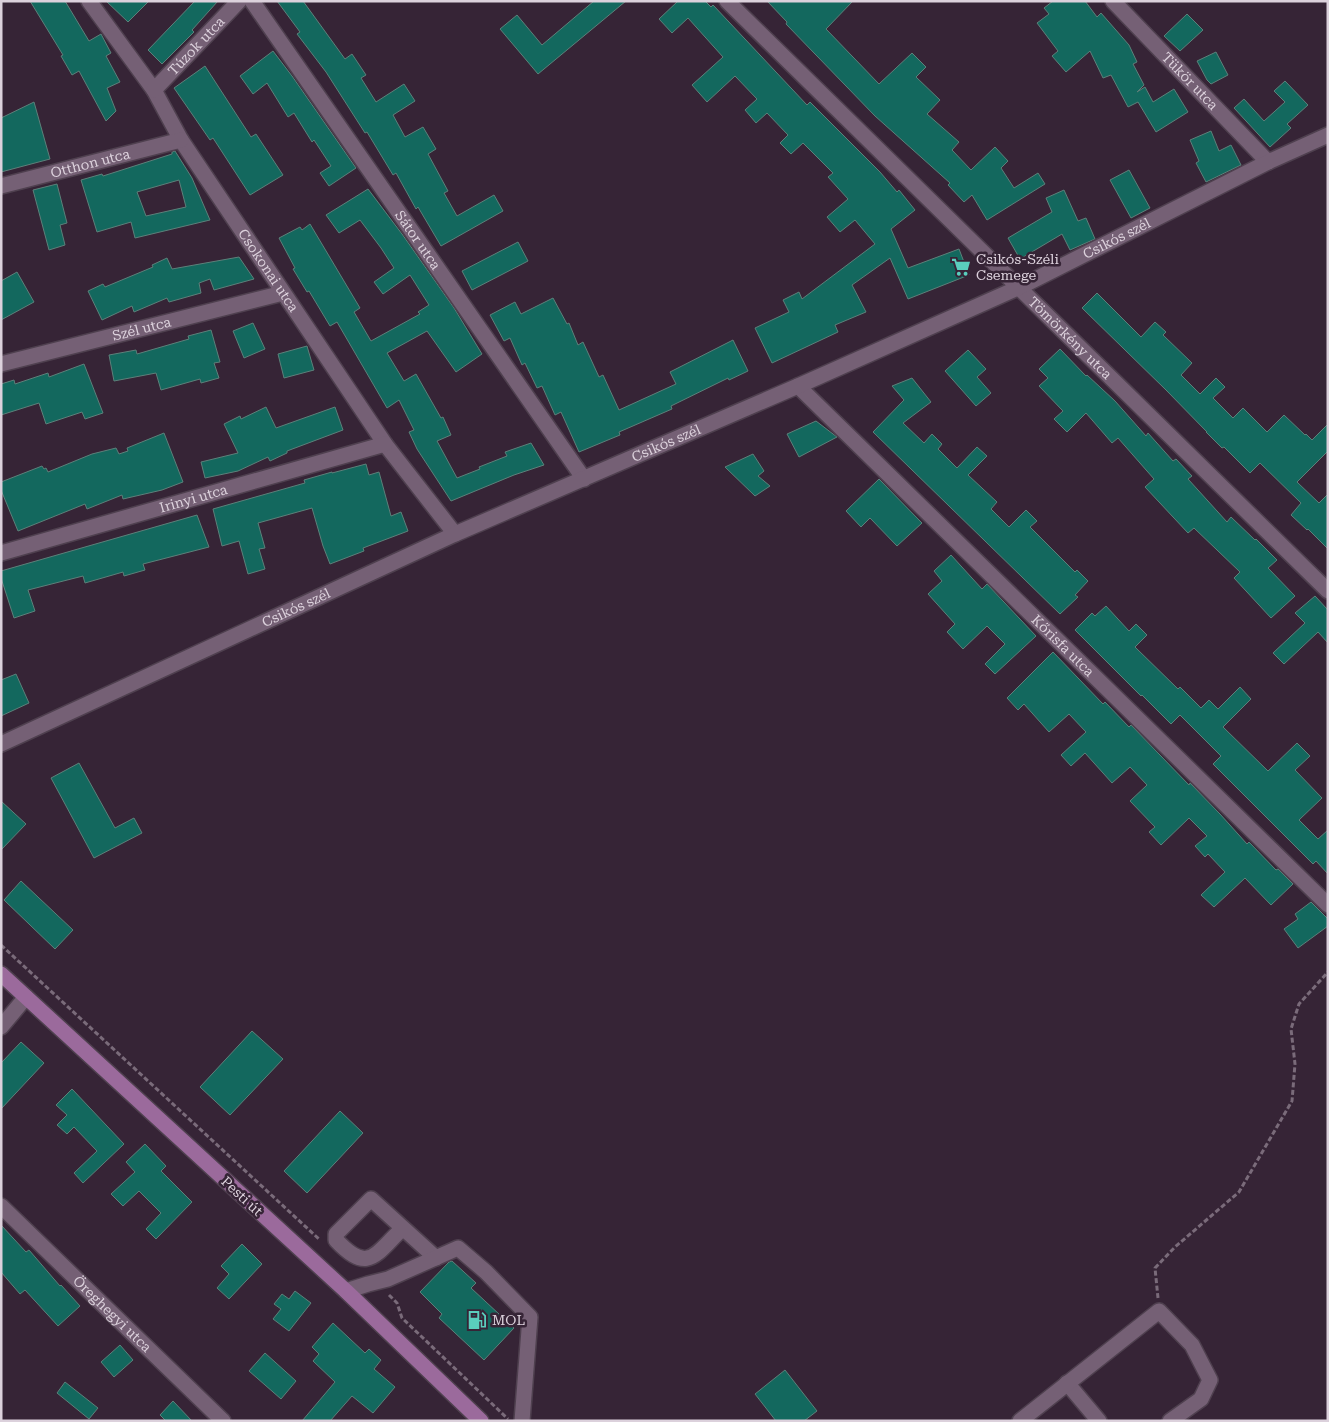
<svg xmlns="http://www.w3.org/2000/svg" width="1329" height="1422" viewBox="0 0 1329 1422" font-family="'Roboto Serif',serif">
	<rect width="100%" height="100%" fill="#362436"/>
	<path fill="#13685e" stroke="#5d807a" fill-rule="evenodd" d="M 30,1 L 65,1 L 89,41 L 101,34 L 111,53 L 106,56 L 120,82 L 107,88 L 116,111 L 106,121 L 79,71 L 72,75 L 61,56 L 63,55 Z
		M 106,1 L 149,1 L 128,22 Z
		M 195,1 L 218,1 L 192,30 L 194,32 L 162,64 L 148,50 Z
		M 277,1 L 303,1 L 345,59 L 352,54 L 366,75 L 361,78 L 376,102 L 404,84 L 415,101 L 393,115 L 405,137 L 423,127 L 436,149 L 428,154 L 448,191 L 444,193 L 457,216 L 494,195 L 503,211 L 441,246 L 418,207 L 416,209 L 396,173 L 393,175 L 367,132 L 365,133 L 326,72 L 297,34 L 300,32 Z
		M 594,1 L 626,1 L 538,74 L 500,29 L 517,15 L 542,45 Z
		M 678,1 L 705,1 L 711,7 L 713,5 L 807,105 L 810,102 L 880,172 L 897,192 L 899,190 L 915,210 L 891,229 L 908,268 L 959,249 L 969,275 L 908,299 L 890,258 L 852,285 L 866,312 L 835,325 L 838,332 L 772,363 L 755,328 L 789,312 L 783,300 L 799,292 L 802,299 L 875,244 L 855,220 L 840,232 L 827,217 L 848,199 L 828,177 L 833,173 L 803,143 L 791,154 L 780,143 L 788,135 L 767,113 L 756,123 L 745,110 L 757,99 L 735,76 L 707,102 L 692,85 L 723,57 L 688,18 L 672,33 L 659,19 Z
		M 767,1 L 853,1 L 826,29 L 879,84 L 912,53 L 926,67 L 916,77 L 940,100 L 927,114 L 959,142 L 952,150 L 971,170 L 995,147 L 1008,161 L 1001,168 L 1014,188 L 1038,173 L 1045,184 L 987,220 L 972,195 L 964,202 L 948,185 L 950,183 L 875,116 L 786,24 L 787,22 Z
		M 1053,1 L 1085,1 L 1097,17 L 1101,13 L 1129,45 L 1137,62 L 1133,64 L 1144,85 L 1137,92 L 1145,87 L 1153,102 L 1174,89 L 1188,112 L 1156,132 L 1138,102 L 1128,107 L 1111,75 L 1103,78 L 1090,51 L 1066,72 L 1052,56 L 1058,51 L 1037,23 L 1049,14 L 1044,8 Z
		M 1187,14 L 1203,30 L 1180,51 L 1164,36 Z
		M 273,51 L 292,76 L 356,168 L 329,186 L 320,173 L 331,166 L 314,140 L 312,142 L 294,113 L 288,117 L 267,83 L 253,94 L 240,76 Z
		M 1216,52 L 1228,75 L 1211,84 L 1207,80 L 1197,61 Z
		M 205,66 L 251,137 L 256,134 L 283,175 L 250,195 L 213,138 L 210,140 L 174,88 Z
		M 1285,81 L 1308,105 L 1287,124 L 1291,128 L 1270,147 L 1234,108 L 1244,99 L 1264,121 L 1285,102 L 1274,91 Z
		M 34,102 L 50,159 L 1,172 L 1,118 Z
		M 1211,131 L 1219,151 L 1231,145 L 1241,165 L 1206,182 L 1196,163 L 1199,161 L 1190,140 Z
		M 175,151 L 192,178 L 210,220 L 135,238 L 131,222 L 97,232 L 81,180 L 102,174 L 103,176 L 172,154 L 172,152 ZM 179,180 L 186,207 L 146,216 L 137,192 Z
		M 1129,170 L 1150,208 L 1131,218 L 1110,180 Z
		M 57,184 L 67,223 L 60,225 L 65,245 L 49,250 L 33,190 Z
		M 368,189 L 402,234 L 454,308 L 482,354 L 456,372 L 427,331 L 387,353 L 404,381 L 416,374 L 441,418 L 443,417 L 451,435 L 437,441 L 457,478 L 480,469 L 479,467 L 507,456 L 505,452 L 531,443 L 544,465 L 514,475 L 451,501 L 417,449 L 409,432 L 414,430 L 399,400 L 387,408 L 337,322 L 330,326 L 309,291 L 307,292 L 293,269 L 295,268 L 279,238 L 300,227 L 302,230 L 310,224 L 360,308 L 354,312 L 371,341 L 420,314 L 418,312 L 429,305 L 410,275 L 383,294 L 374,282 L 394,268 L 381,248 L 360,220 L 339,233 L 326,215 Z
		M 1064,190 L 1078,221 L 1086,218 L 1095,239 L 1070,250 L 1062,234 L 1020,259 L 1008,238 L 1052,212 L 1046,198 Z
		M 518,242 L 528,261 L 472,290 L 462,271 Z
		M 239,257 L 254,279 L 214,290 L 210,279 L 199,283 L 201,293 L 169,302 L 167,298 L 134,312 L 132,306 L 102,320 L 88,291 L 103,284 L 105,287 L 153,267 L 152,265 L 167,258 L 172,269 Z
		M 17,272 L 34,302 L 1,320 L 1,281 Z
		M 1097,293 L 1141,337 L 1155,322 L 1166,332 L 1163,335 L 1192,363 L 1181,375 L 1200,394 L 1216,378 L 1225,387 L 1213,398 L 1233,418 L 1243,408 L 1267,432 L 1284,415 L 1305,435 L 1306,434 L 1312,440 L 1328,424 L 1328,451 L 1297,482 L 1319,503 L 1328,494 L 1328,549 L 1308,529 L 1307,530 L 1291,515 L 1301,503 L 1260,463 L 1250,473 L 1224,447 L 1222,448 L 1206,432 L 1207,432 L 1166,390 L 1082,308 Z
		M 553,298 L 567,324 L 569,323 L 578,345 L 583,342 L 599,377 L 603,375 L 619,410 L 676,384 L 670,372 L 733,340 L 748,371 L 729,380 L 728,378 L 671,406 L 672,409 L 619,432 L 620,435 L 579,452 L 561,412 L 555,415 L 542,386 L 537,388 L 525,363 L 522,365 L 510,338 L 504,341 L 490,315 L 515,302 L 521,314 Z
		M 253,323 L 265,349 L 244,358 L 233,331 Z
		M 211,330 L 220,362 L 214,363 L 219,378 L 201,383 L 200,379 L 161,390 L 156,373 L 114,381 L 109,355 L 136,350 L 137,354 L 189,339 L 188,336 Z
		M 307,346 L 314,370 L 284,378 L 278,354 Z
		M 1060,349 L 1086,376 L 1087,375 L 1115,401 L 1146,436 L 1148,433 L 1173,461 L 1176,459 L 1192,476 L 1188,479 L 1227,522 L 1231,517 L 1255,540 L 1256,539 L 1277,560 L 1268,568 L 1295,596 L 1271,618 L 1234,578 L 1240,572 L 1194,528 L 1188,533 L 1145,487 L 1154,479 L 1118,438 L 1112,443 L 1086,413 L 1067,432 L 1054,419 L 1063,411 L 1039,386 L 1048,378 L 1039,369 Z
		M 968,350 L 986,369 L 977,377 L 991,393 L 976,406 L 945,371 Z
		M 84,364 L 103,413 L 85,419 L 82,412 L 46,424 L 39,403 L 1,415 L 1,384 L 14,380 L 15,384 L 48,373 L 49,377 Z
		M 912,378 L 931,402 L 903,423 L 924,443 L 932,434 L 942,444 L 938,449 L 957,468 L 977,447 L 987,456 L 968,475 L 997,502 L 991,509 L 1009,527 L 1026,510 L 1037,521 L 1030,527 L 1075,572 L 1077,570 L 1088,581 L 1075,595 L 1078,597 L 1060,614 L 873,432 L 904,400 L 892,386 Z
		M 266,407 L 276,428 L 335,407 L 343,430 L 287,451 L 287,453 L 270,461 L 268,457 L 238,471 L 205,478 L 201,462 L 238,453 L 224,424 L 240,416 L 241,419 Z
		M 816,421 L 837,437 L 799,457 L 787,434 Z
		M 164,433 L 183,482 L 162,490 L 123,499 L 122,495 L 87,509 L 85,504 L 18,531 L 1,490 L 1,482 L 42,466 L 44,469 L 46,468 L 48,472 L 92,454 L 116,448 L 119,454 L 128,451 L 127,448 Z
		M 753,454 L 764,471 L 758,476 L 770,486 L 755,496 L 725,467 Z
		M 366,464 L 369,475 L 379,472 L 391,516 L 401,512 L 408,531 L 363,548 L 364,551 L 330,564 L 323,546 L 312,508 L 258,523 L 265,548 L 259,549 L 265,569 L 248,574 L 239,541 L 222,546 L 213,509 L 305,483 L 304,480 L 332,472 L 332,473 Z
		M 879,479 L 922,523 L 897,546 L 870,518 L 861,527 L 846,511 Z
		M 197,515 L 209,547 L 143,564 L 145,570 L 124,576 L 123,572 L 85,583 L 83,576 L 28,590 L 35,611 L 14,618 L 1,578 L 1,571 Z
		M 951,555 L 982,589 L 987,584 L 1036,636 L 995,674 L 985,664 L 1005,644 L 987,626 L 963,649 L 947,632 L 955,624 L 928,594 L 942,581 L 934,571 Z
		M 1315,596 L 1328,610 L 1328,643 L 1318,632 L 1284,664 L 1273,653 L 1305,623 L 1295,613 Z
		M 1106,606 L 1129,631 L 1136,624 L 1147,635 L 1135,647 L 1178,689 L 1180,687 L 1201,708 L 1209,700 L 1218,709 L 1240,687 L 1251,699 L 1223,727 L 1268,771 L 1297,743 L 1310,756 L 1295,770 L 1322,798 L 1299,820 L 1318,839 L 1328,830 L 1328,874 L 1316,861 L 1313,864 L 1213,764 L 1221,756 L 1180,715 L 1171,724 L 1142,695 L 1141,696 L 1075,630 L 1092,613 L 1095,616 Z
		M 1053,652 L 1103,704 L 1105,702 L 1129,727 L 1131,725 L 1189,785 L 1190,783 L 1220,814 L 1247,844 L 1249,842 L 1276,870 L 1278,869 L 1293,884 L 1271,905 L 1245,878 L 1214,907 L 1201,895 L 1225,872 L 1208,854 L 1205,857 L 1195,846 L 1207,836 L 1189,818 L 1161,845 L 1149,832 L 1155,827 L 1130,801 L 1147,785 L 1130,767 L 1112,783 L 1085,753 L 1071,766 L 1061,755 L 1086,732 L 1069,714 L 1049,732 L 1024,704 L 1018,710 L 1007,698 Z
		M 16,674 L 29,703 L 1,716 L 1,680 Z
		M 79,763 L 115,828 L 134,818 L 142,833 L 94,858 L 51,778 Z
		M 1,801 L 26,824 L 1,850 Z
		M 21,881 L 73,930 L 55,949 L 4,900 Z
		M 1311,902 L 1328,919 L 1328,926 L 1298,948 L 1284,929 L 1298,919 L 1295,914 Z
		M 252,1031 L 283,1059 L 230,1115 L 200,1087 Z
		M 21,1042 L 44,1063 L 1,1109 L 1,1063 Z
		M 72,1089 L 124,1144 L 83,1183 L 74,1173 L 97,1151 L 74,1127 L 67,1134 L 57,1125 L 67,1115 L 56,1105 Z
		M 340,1111 L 363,1133 L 307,1193 L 284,1171 Z
		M 145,1144 L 166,1166 L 161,1171 L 192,1202 L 156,1239 L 146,1229 L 161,1213 L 139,1191 L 123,1206 L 111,1194 L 135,1172 L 126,1162 Z
		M 1,1225 L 26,1252 L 29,1250 L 60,1286 L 61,1285 L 80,1306 L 58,1326 L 25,1290 L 20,1294 L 1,1272 Z
		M 242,1244 L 262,1264 L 229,1299 L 217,1288 L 229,1274 L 221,1266 Z
		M 452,1261 L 476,1283 L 471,1288 L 514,1328 L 484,1360 L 439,1318 L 442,1314 L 420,1292 L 449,1262 Z
		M 295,1291 L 311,1303 L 289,1331 L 273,1319 L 281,1309 L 274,1304 L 282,1294 L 289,1299 Z
		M 333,1323 L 365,1353 L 369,1349 L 381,1360 L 374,1369 L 395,1387 L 373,1413 L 352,1396 L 330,1421 L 302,1421 L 335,1382 L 313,1361 L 319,1354 L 312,1347 Z
		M 120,1345 L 133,1360 L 114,1377 L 101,1362 Z
		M 265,1353 L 296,1381 L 281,1399 L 249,1371 Z
		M 785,1370 L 817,1411 L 804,1421 L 776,1421 L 755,1394 Z
		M 65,1382 L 98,1408 L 89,1419 L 57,1393 Z
		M 173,1401 L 192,1421 L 166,1421 L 160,1415 Z"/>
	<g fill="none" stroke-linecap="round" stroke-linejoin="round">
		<g stroke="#4f404f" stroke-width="18">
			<g id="minor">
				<path id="s1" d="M 89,1 L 154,90 L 181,140 L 385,444 L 455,534"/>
				<path id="s2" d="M 252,1 L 584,479"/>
				<path id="s3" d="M 727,1 L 1328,591"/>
				<path id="s4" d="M 1113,1 L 1268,162"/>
				<path id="s5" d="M 154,90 L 239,1"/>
				<path id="s6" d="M 1,186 L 181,140"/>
				<path id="s7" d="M 1,364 L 283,293"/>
				<path id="s8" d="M 798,386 L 1328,905"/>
				<path id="s9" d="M 1,553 L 385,444"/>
				<path id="s10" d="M 1,744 L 455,534 L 798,386 L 1020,287 L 1268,162 L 1328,135"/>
				<path d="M 1,1027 L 26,997"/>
				<path id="s11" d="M 1,1206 L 223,1421"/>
				<path d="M 403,1228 C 375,1254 369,1275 336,1240 L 336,1234 L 371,1199 L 436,1258"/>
				<path d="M 346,1291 L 368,1284 L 388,1279 L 458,1248 L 486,1272 L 530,1317 L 522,1421"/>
				<path d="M 1067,1383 L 1099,1421"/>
				<path d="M 1020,1421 L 1159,1311 L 1192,1345 L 1210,1380 L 1201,1399 L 1170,1421"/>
			</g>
		</g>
		<g stroke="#4f404f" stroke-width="18">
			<path id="major" d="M 1,974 L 346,1291 L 481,1421"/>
		</g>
		<path stroke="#7a6b7a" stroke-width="3" stroke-dasharray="5 2.5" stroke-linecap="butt" d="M 1,945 L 320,1240
			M 389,1295 L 397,1303 L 402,1318 L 508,1419
			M 1158,1298 L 1155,1268 L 1175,1247 L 1239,1192 L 1292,1101 L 1295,1064 L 1291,1029 L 1299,1004 L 1328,972"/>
		<use href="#minor" stroke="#756075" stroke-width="15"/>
		<use href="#major" stroke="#9b6a9c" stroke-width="15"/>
	</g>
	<defs>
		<g id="supermarket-bare" transform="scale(1.5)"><path d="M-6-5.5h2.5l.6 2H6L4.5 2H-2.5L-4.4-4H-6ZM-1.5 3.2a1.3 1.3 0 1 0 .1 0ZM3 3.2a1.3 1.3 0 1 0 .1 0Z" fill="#5acebd" stroke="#362436" stroke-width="2.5" paint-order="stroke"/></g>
		<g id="fuel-bare" transform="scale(1.5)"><path d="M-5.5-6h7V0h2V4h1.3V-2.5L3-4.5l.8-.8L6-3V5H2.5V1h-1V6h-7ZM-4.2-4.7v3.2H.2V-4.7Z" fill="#5acebd" stroke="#362436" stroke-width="2.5" paint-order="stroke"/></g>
	</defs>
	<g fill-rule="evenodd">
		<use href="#supermarket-bare" x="961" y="267"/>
		<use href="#fuel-bare" x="477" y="1320"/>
	</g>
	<g text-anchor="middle" stroke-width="5" stroke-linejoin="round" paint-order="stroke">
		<g font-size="14" fill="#dcd1dc" stroke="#362436">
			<text dy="5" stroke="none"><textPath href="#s5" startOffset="61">Túzok utca</textPath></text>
			<text dy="5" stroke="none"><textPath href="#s4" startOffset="111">Tükör utca</textPath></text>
			<text dy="5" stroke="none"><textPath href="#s6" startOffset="92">Otthon utca</textPath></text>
			<text dy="5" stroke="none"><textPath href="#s10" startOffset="1225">Csikós szél</textPath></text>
			<text dy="5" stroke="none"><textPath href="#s2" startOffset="291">Sátor utca</textPath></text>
			<text dy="5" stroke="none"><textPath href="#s1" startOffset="324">Csokonai utca</textPath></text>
			<text dy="5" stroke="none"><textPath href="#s7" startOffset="145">Szél utca</textPath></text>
			<text dy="5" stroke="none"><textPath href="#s3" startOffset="481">Tömörkény utca</textPath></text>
			<text dy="5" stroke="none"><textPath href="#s10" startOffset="730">Csikós szél</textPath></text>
			<text dy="5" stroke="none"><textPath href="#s9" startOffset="200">Irinyi utca</textPath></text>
			<text dy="5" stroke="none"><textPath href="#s10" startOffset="325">Csikós szél</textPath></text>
			<text dy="5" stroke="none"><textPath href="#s8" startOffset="371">Kőrisfa utca</textPath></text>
			<text transform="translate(242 1196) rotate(43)" y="5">Pesti út</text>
			<text dy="5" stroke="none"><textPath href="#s11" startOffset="155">Öreghegyi utca</textPath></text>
		</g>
		<g font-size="14" fill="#dcd1dc" stroke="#362436" text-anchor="start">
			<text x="976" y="264">Csikós-Széli<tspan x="976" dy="16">Csemege</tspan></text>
			<text x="492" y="1325">MOL</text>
		</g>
	</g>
	<rect width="1329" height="1422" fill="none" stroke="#dcd1dc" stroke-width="5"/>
</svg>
